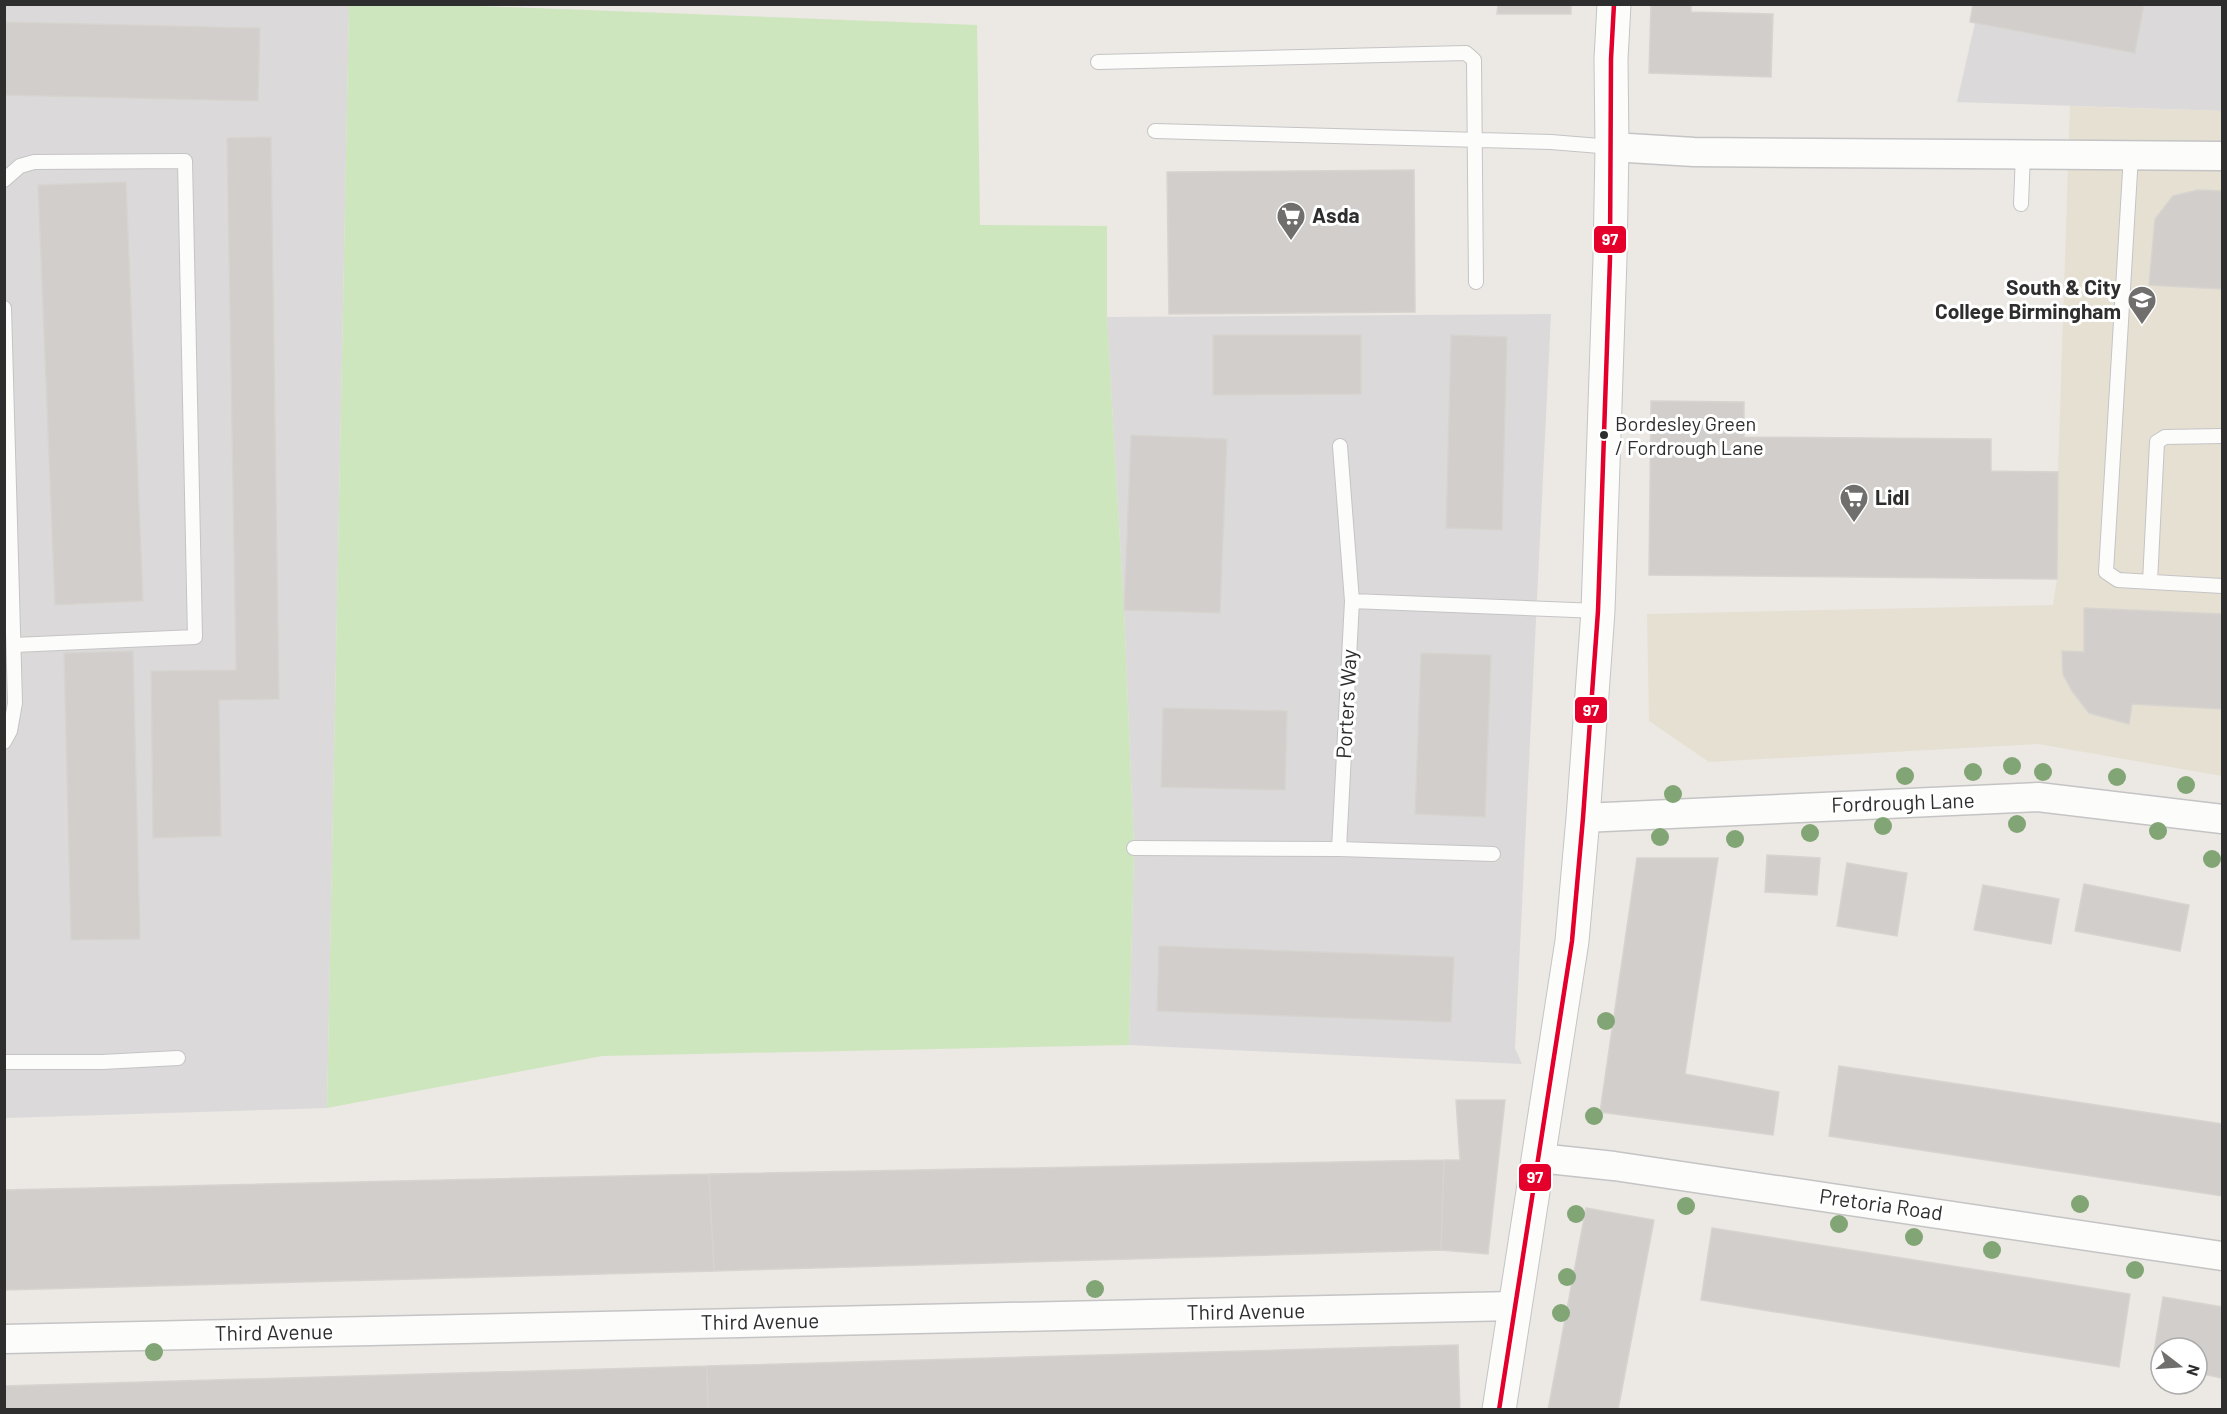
<svg xmlns="http://www.w3.org/2000/svg" width="2227" height="1414" viewBox="0 0 2227 1414" font-family="Barlow,sans-serif">
	<rect width="100%" height="100%" fill="#ece8e4"/>
	<path fill="#dcd9db" d="M 4,5 L 349,5 L 327,1108 L 5,1118 Z
		M 1979,5 L 2222,5 L 2222,111 L 1957,102 Z
		M 1551,314 L 1515,1048 L 1522,1064 L 1129,1045 L 1134,848 L 1124,610 L 1107,317 Z"/>
	<path fill="#e6e0d3" d="M 2070,106 L 2222,111 L 2222,776 L 2038,744 L 1709,762 L 1649,721 L 1647,614 L 2053,605 L 2057,579 L 2058,472 Z"/>
	<path fill="#cee6be" d="M 349,5 L 453,5 L 977,25 L 980,225 L 1107,226 L 1107,317 L 1124,610 L 1134,848 L 1129,1045 L 602,1056 L 327,1108 Z"/>
	<path fill="#d1cecb" stroke="#d7d4d0" stroke-width="1.5" d="M 1498,4 L 1571,4 L 1571,14 L 1497,14 Z
		M 1651,4 L 1691,4 L 1691,12 L 1773,14 L 1771,77 L 1649,73 Z
		M 1973,4 L 2144,4 L 2135,53 L 1970,22 Z
		M 4,22 L 260,28 L 258,101 L 4,95 Z
		M 271,137 L 279,699 L 219,700 L 221,836 L 153,838 L 151,671 L 236,670 L 227,138 Z
		M 1414,170 L 1415,312 L 1169,314 L 1167,172 Z
		M 126,182 L 143,601 L 55,605 L 38,185 Z
		M 2198,190 L 2222,191 L 2222,289 L 2149,285 L 2155,219 L 2173,196 Z
		M 1213,335 L 1361,335 L 1361,394 L 1213,395 Z
		M 1451,335 L 1507,337 L 1502,530 L 1446,528 Z
		M 1651,401 L 1744,402 L 1744,437 L 1991,439 L 1991,471 L 2058,472 L 2057,579 L 1649,575 Z
		M 1131,435 L 1227,439 L 1220,613 L 1124,610 Z
		M 2084,608 L 2222,614 L 2222,709 L 2132,704 L 2129,724 L 2089,713 L 2072,691 L 2063,674 L 2062,651 L 2084,652 Z
		M 133,651 L 140,939 L 71,940 L 64,653 Z
		M 1421,653 L 1491,655 L 1485,817 L 1415,814 Z
		M 1163,708 L 1287,711 L 1285,790 L 1161,787 Z
		M 1767,855 L 1820,858 L 1817,895 L 1765,892 Z
		M 1637,858 L 1718,858 L 1685,1074 L 1779,1092 L 1773,1135 L 1600,1112 Z
		M 1847,863 L 1907,873 L 1897,936 L 1837,926 Z
		M 2084,884 L 2189,905 L 2180,951 L 2075,931 Z
		M 1983,885 L 2059,899 L 2051,944 L 1974,930 Z
		M 1159,946 L 1454,957 L 1451,1022 L 1157,1011 Z
		M 1839,1066 L 2222,1124 L 2222,1196 L 1829,1136 Z
		M 1456,1100 L 1505,1100 L 1488,1254 L 1441,1250 L 1444,1160 L 1460,1160 Z
		M 1444,1160 L 1441,1250 L 714,1271 L 709,1174 Z
		M 709,1174 L 714,1271 L 4,1290 L 4,1190 Z
		M 1586,1208 L 1654,1220 L 1618,1410 L 1548,1410 Z
		M 1712,1228 L 2130,1294 L 2119,1367 L 1701,1300 Z
		M 2163,1297 L 2222,1307 L 2222,1378 L 2197,1373 L 2197,1348 L 2161,1348 L 2161,1366 L 2152,1364 Z
		M 1458,1345 L 1460,1410 L 708,1410 L 707,1366 Z
		M 707,1366 L 708,1410 L 4,1410 L 4,1386 Z"/>
	<g fill="none" stroke-linecap="round" stroke-linejoin="round">
		<g stroke="#c5c4c5" stroke-width="16">
			<path id="lane" d="M 1098,62 L 1466,53 L 1474,60 L 1476,282
				M 1155,131 L 1551,142 L 1612,147
				M 2131,155 L 2106,572 L 2118,580 L 2222,586
				M 4,180 L 20,166 L 34,162 L 185,161 L 195,637 L 14,645
				M 2021,204 L 2023,154
				M 4,308 L 15,703 L 10,731 L 4,742
				M 1340,446 L 1352,601
				M 2150,582 L 2157,442 L 2165,437 L 2222,436
				M 1134,848 L 1339,849 L 1352,601 L 1598,611
				M 1339,849 L 1493,854
				M 4,1062 L 102,1062 L 178,1058"/>
		</g>
		<g stroke="#c5c4c5" stroke-width="31">
			<path id="street" d="M 1612,147 L 1694,152 L 2222,156
				M 1583,818 L 2038,797 L 2222,819
				M 1539,1158 L 1614,1166 L 2222,1256
				M 4,1339 L 1515,1306"/>
		</g>
		<g stroke="#c5c4c5" stroke-width="35">
			<path id="secondary" d="M 1499,1410 L 1572,941 L 1583,818 L 1598,611 L 1610,258 L 1612,147 L 1611,59 L 1614,4"/>
		</g>
		<use href="#lane" stroke="#fcfcfb" stroke-width="14"/>
		<use href="#street" stroke="#fcfcfb" stroke-width="28"/>
		<use href="#secondary" stroke="#fcfcfb" stroke-width="33"/>
		<g stroke="#fff" stroke-width="9">
			<path id="bus-1" d="M 1499,1410 L 1572,941 L 1583,818 L 1598,611 L 1610,258 L 1611,59 L 1614,4"/>
		</g>
		<use href="#bus-1" stroke="#e4002b" stroke-width="4.5"/>
	</g>
	<g fill="#82a575">
		<circle cx="2012" cy="766" r="9"/>
		<circle cx="1973" cy="772" r="9"/>
		<circle cx="2043" cy="772" r="9"/>
		<circle cx="1905" cy="776" r="9"/>
		<circle cx="2117" cy="777" r="9"/>
		<circle cx="2186" cy="785" r="9"/>
		<circle cx="1673" cy="794" r="9"/>
		<circle cx="2017" cy="824" r="9"/>
		<circle cx="1883" cy="826" r="9"/>
		<circle cx="2158" cy="831" r="9"/>
		<circle cx="1810" cy="833" r="9"/>
		<circle cx="1660" cy="837" r="9"/>
		<circle cx="1735" cy="839" r="9"/>
		<circle cx="2212" cy="859" r="9"/>
		<circle cx="1606" cy="1021" r="9"/>
		<circle cx="1594" cy="1116" r="9"/>
		<circle cx="2080" cy="1204" r="9"/>
		<circle cx="1686" cy="1206" r="9"/>
		<circle cx="1576" cy="1214" r="9"/>
		<circle cx="1839" cy="1224" r="9"/>
		<circle cx="1914" cy="1237" r="9"/>
		<circle cx="1992" cy="1250" r="9"/>
		<circle cx="2135" cy="1270" r="9"/>
		<circle cx="1567" cy="1277" r="9"/>
		<circle cx="1095" cy="1289" r="9"/>
		<circle cx="1561" cy="1313" r="9"/>
		<circle cx="154" cy="1352" r="9"/>
	</g>
	<defs>
		<g id="supermarket-pin" transform="scale(1.5)"><path d="M0 17L-7.5 6A9.5 9.5 0 1 1 7.5 6Z" fill="#706f6e" stroke="#fff"/><path d="M-6-5.5h2.5l.6 2H6L4.5 2H-2.5L-4.4-4H-6ZM-1.5 3.2a1.3 1.3 0 1 0 .1 0ZM3 3.2a1.3 1.3 0 1 0 .1 0Z" fill="#fff"/></g>
		<g id="university-pin" transform="scale(1.5)"><path d="M0 17L-7.5 6A9.5 9.5 0 1 1 7.5 6Z" fill="#706f6e" stroke="#fff"/><path d="M0-5L7-2L0 1L-7-2ZM-4 1L0 2.5L4 1V4Q0 6-4 4Z" fill="#fff"/></g>
	</defs>
	<g fill-rule="evenodd">
		<use href="#supermarket-pin" x="1291" y="216"/>
		<use href="#university-pin" x="2142" y="300"/>
		<use href="#supermarket-pin" x="1854" y="498"/>
	</g>
	<circle fill="#2e2e2e" stroke="#fff" stroke-width="2" cx="1604" cy="435" r="5"/>
	<g text-anchor="middle" stroke-width="6" stroke-linejoin="round" paint-order="stroke">
		<g font-size="20" fill="#2e2e2e" stroke="#fff" text-anchor="start">
			<text x="1615" y="431">Bordesley Green<tspan x="1615" dy="24">/ Fordrough Lane</tspan></text>
		</g>
		<g font-size="21" font-weight="bold" fill="#2e2e2e" stroke="#fff" text-anchor="start">
			<text x="1312" y="223">Asda</text>
			<text x="2121" y="295" text-anchor="end">South &amp; City<tspan x="2121" dy="24">College Birmingham</tspan></text>
			<text x="1875" y="505">Lidl</text>
		</g>
		<g font-size="21" fill="#2e2e2e" stroke="#fff">
			<text transform="translate(1347 704) rotate(-87)" y="7">Porters Way</text>
			<text transform="translate(1903 803) rotate(-2)" y="7">Fordrough Lane</text>
			<text transform="translate(1881 1205) rotate(8)" y="7">Pretoria Road</text>
			<text transform="translate(1246 1312) rotate(-1)" y="7">Third Avenue</text>
			<text transform="translate(760 1322) rotate(-1)" y="7">Third Avenue</text>
			<text transform="translate(274 1333) rotate(-1)" y="7">Third Avenue</text>
		</g>
	</g>
	<g stroke="#fff" stroke-width="2">
		<rect x="1593" y="225" width="34" height="29" rx="6" fill="#e4002b"/>
		<rect x="1574" y="696" width="34" height="28" rx="6" fill="#e4002b"/>
		<rect x="1518" y="1163" width="34" height="29" rx="6" fill="#e4002b"/>
	</g>
	<g font-size="16" text-anchor="middle" font-weight="bold" fill="#fff">
		<text x="1610" y="245">97</text>
		<text x="1591" y="716">97</text>
		<text x="1535" y="1183">97</text>
	</g>
	<rect width="2227" height="1414" fill="none" stroke="#2e2e2e" stroke-width="12"/>
	<g transform="translate(2179 1366) rotate(107)"><circle r="28" fill="#ffffff" stroke="#ababab" stroke-width="1.5"/>
	<path d="M0-4.5L10 22L0 15L-10 22Z" fill="#706f6e"/>
	<text y="-9" font-size="16" font-weight="bold" text-anchor="middle" fill="#2e2e2e">N</text>
	</g>
</svg>
